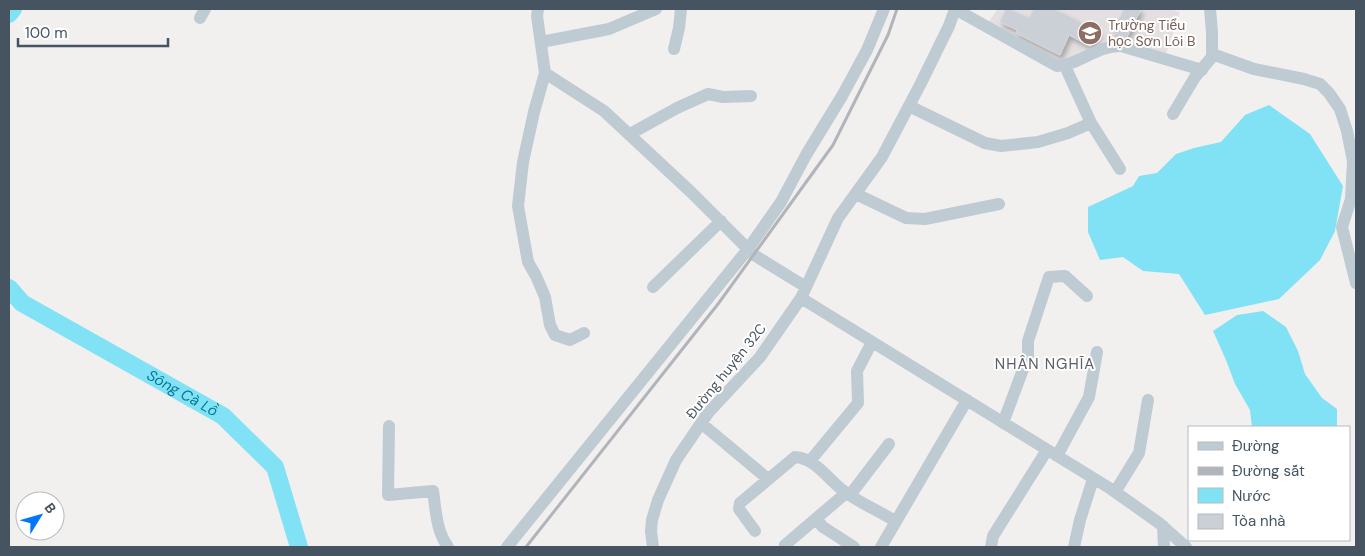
<svg xmlns="http://www.w3.org/2000/svg" width="1365" height="556" viewBox="0 0 1365 556" font-family="'DM Sans',sans-serif">
	<defs>
		<filter id="shadow"><feDropShadow dx="2.5" dy="4" stdDeviation="2.5" flood-color="#0004"/></filter>
	</defs>
	<rect width="100%" height="100%" fill="#f2efef"/>
	<path fill="#e4e0e1" d="M 996,9 L 1169,9 L 1180,12 L 1166,54 L 1117,43 L 1061,62 L 988,23 L 997,10 Z"/>
	<path fill="#81e2f6" d="M 1269,105 L 1310,134 L 1343,186 L 1335,231 L 1320,260 L 1279,299 L 1205,315 L 1179,274 L 1143,271 L 1123,257 L 1100,260 L 1088,232 L 1088,207 L 1133,186 L 1139,176 L 1157,173 L 1176,154 L 1194,148 L 1221,142 L 1245,115 Z
		M 1263,311 L 1286,327 L 1298,351 L 1305,374 L 1322,398 L 1337,409 L 1337,427 L 1252,427 L 1250,410 L 1235,384 L 1226,360 L 1213,331 L 1237,315 Z"/>
	<g fill="none" stroke-linecap="round" stroke-linejoin="round">
		<g stroke="#81e2f6" stroke-width="18">
			<path d="M 9,14 L 13,9"/>
			<path id="s1" d="M 9,288 L 22,303 L 223,416 L 275,467 L 299,547"/>
		</g>
	</g>
	<path fill="#cbcfd6" stroke="#d3d6dc" filter="url(#shadow)" d="M 1006,9 L 1009,9 L 1029,18 L 1034,9 L 1054,9 L 1100,32 L 1093,44 L 1090,46 L 1069,35 L 1060,55 L 1016,33 L 1017,30 L 1000,22 Z
		M 1124,9 L 1141,9 L 1126,39 L 1113,32 Z"/>
	<g fill="none" stroke-linecap="round" stroke-linejoin="round">
		<path stroke="#bfcbd3" stroke-width="12" d="M 538,9 L 537,16 L 545,73 L 534,112 L 523,162 L 518,206 L 528,262 L 536,276 L 545,297 L 550,325 L 555,335 L 570,340 L 584,333
			M 955,9 L 1057,66 C 1079,65 1098,45 1121,46 L 1202,70
			M 200,18 L 205,9
			M 541,42 L 609,29 L 656,9
			M 674,49 L 679,28 L 681,9
			M 1212,54 L 1254,69 L 1304,79 L 1320,84 L 1329,93 L 1340,109 L 1347,131 L 1353,161 L 1351,199 L 1342,227 L 1356,283
			M 1065,66 L 1091,123 L 1120,169
			M 545,73 L 604,111 L 692,193 L 754,255 L 806,287
			M 909,106 L 985,143 L 1001,146 L 1038,142 L 1068,133 L 1091,123
			M 1173,114 L 1195,77 L 1212,57 L 1212,32 L 1210,9
			M 630,134 L 677,108 L 708,94 L 723,97 L 751,96
			M 856,194 L 906,218 L 925,219 L 999,204
			M 653,287 L 721,221
			M 801,298 L 1111,489 L 1159,523 L 1186,547
			M 701,423 L 768,479
			M 1003,423 L 1028,356 L 1028,341 L 1049,277 L 1065,276 L 1087,296
			M 389,426 L 388,495 L 433,491 C 436,511 436,530 448,547
			M 1057,456 L 1089,397 L 1097,352
			M 810,461 L 858,403 L 857,371 L 872,342
			M 1115,492 L 1139,453 L 1148,400
			M 850,495 L 889,444
			M 816,519 L 823,527 L 854,547
			M 1163,526 L 1164,547
			M 755,531 L 739,509 L 740,503 L 795,457 C 816,458 829,481 845,492 C 860,503 879,511 895,521
			M 507,547 L 748,249 L 781,202 L 806,155 L 842,96 L 867,50 L 884,9
			M 653,547 L 651,531 L 652,520 L 658,500 L 676,460 L 708,413 L 760,357 L 801,298 L 838,218 L 882,157 L 920,85 L 949,26 L 955,9
			M 786,547 L 785,545 L 846,493
			M 881,547 L 967,400
			M 991,547 L 993,536 L 1047,450
			M 1074,547 L 1080,520 L 1093,479"/>
		<path stroke="#b1b5bb" stroke-width="3" d="M 526,547 L 718,304 L 833,145 L 888,35 L 897,9"/>
	</g>
	<defs>
		<g id="school-disc" transform="scale(1.25)"><circle r="9.5" fill="#8d6e63" stroke="#fff"/><path d="M0-5L7-2L0 1L-7-2ZM-4 1L0 2.5L4 1V4Q0 6-4 4Z" fill="#fff"/></g>
	</defs>
	<g fill-rule="evenodd">
		<use href="#school-disc" x="1090" y="33"/>
	</g>
	<g text-anchor="middle" stroke-width="4" stroke-linejoin="round" paint-order="stroke">
		<g font-size="14" fill="#785e54" stroke="#fff" text-anchor="start">
			<text x="1108" y="30">Trường Tiểu<tspan x="1108" dy="16">học Sơn Lôi B</tspan></text>
		</g>
		<g font-size="14" fill="#455460" stroke="#fff">
			<text transform="translate(726 371) rotate(-51)" y="5">Đường huyện 32C</text>
		</g>
		<g font-size="15" letter-spacing="1" fill="#5b6066" stroke="#fff">
			<text x="1045" y="369">NHÂN NGHĨA</text>
		</g>
		<g font-size="15" font-style="italic" fill="#037c97" stroke="#fff">
			<text dy="5" stroke="none"><textPath href="#s1" startOffset="204">Sông Cà Lồ</textPath></text>
		</g>
	</g>
	<rect width="1365" height="556" fill="none" stroke="#455460" stroke-width="20"/>
	<rect x="1188" y="426" width="162" height="115" fill="#ffffff" stroke="#b5bbbf"/>
	<rect x="1198" y="442" width="25" height="8" fill="#bfcbd3" stroke="#b5bbbf"/>
	<text x="1232" y="451" font-size="15" fill="#455460">Đường</text>
	<rect x="1198" y="467" width="25" height="8" fill="#b1b5bb" stroke="#b5bbbf"/>
	<text x="1232" y="476" font-size="15" fill="#455460">Đường sắt</text>
	<rect x="1198" y="488" width="25" height="15" fill="#81e2f6" stroke="#b5bbbf"/>
	<text x="1232" y="501" font-size="15" fill="#455460">Nước</text>
	<rect x="1198" y="514" width="25" height="15" fill="#cbcfd6" stroke="#b5bbbf"/>
	<text x="1232" y="526" font-size="15" fill="#455460">Tòa nhà</text>
	<g transform="translate(40 516) rotate(53)"><circle r="24" fill="#ffffff" stroke="#b5bbbf"/>
	<path d="M0-4L9 19L0 12L-9 19Z" fill="#0476f8"/>
	<text y="-8" font-size="14" font-weight="bold" text-anchor="middle" fill="#455460">B</text>
	</g>
	<path d="M18 38v8h150v-8" fill="none" stroke="#455460" stroke-width="2.5"/>
	<text x="25" y="38" font-size="15" fill="#455460" stroke="#ffffff" stroke-width="4" paint-order="stroke">100 m</text>
</svg>
